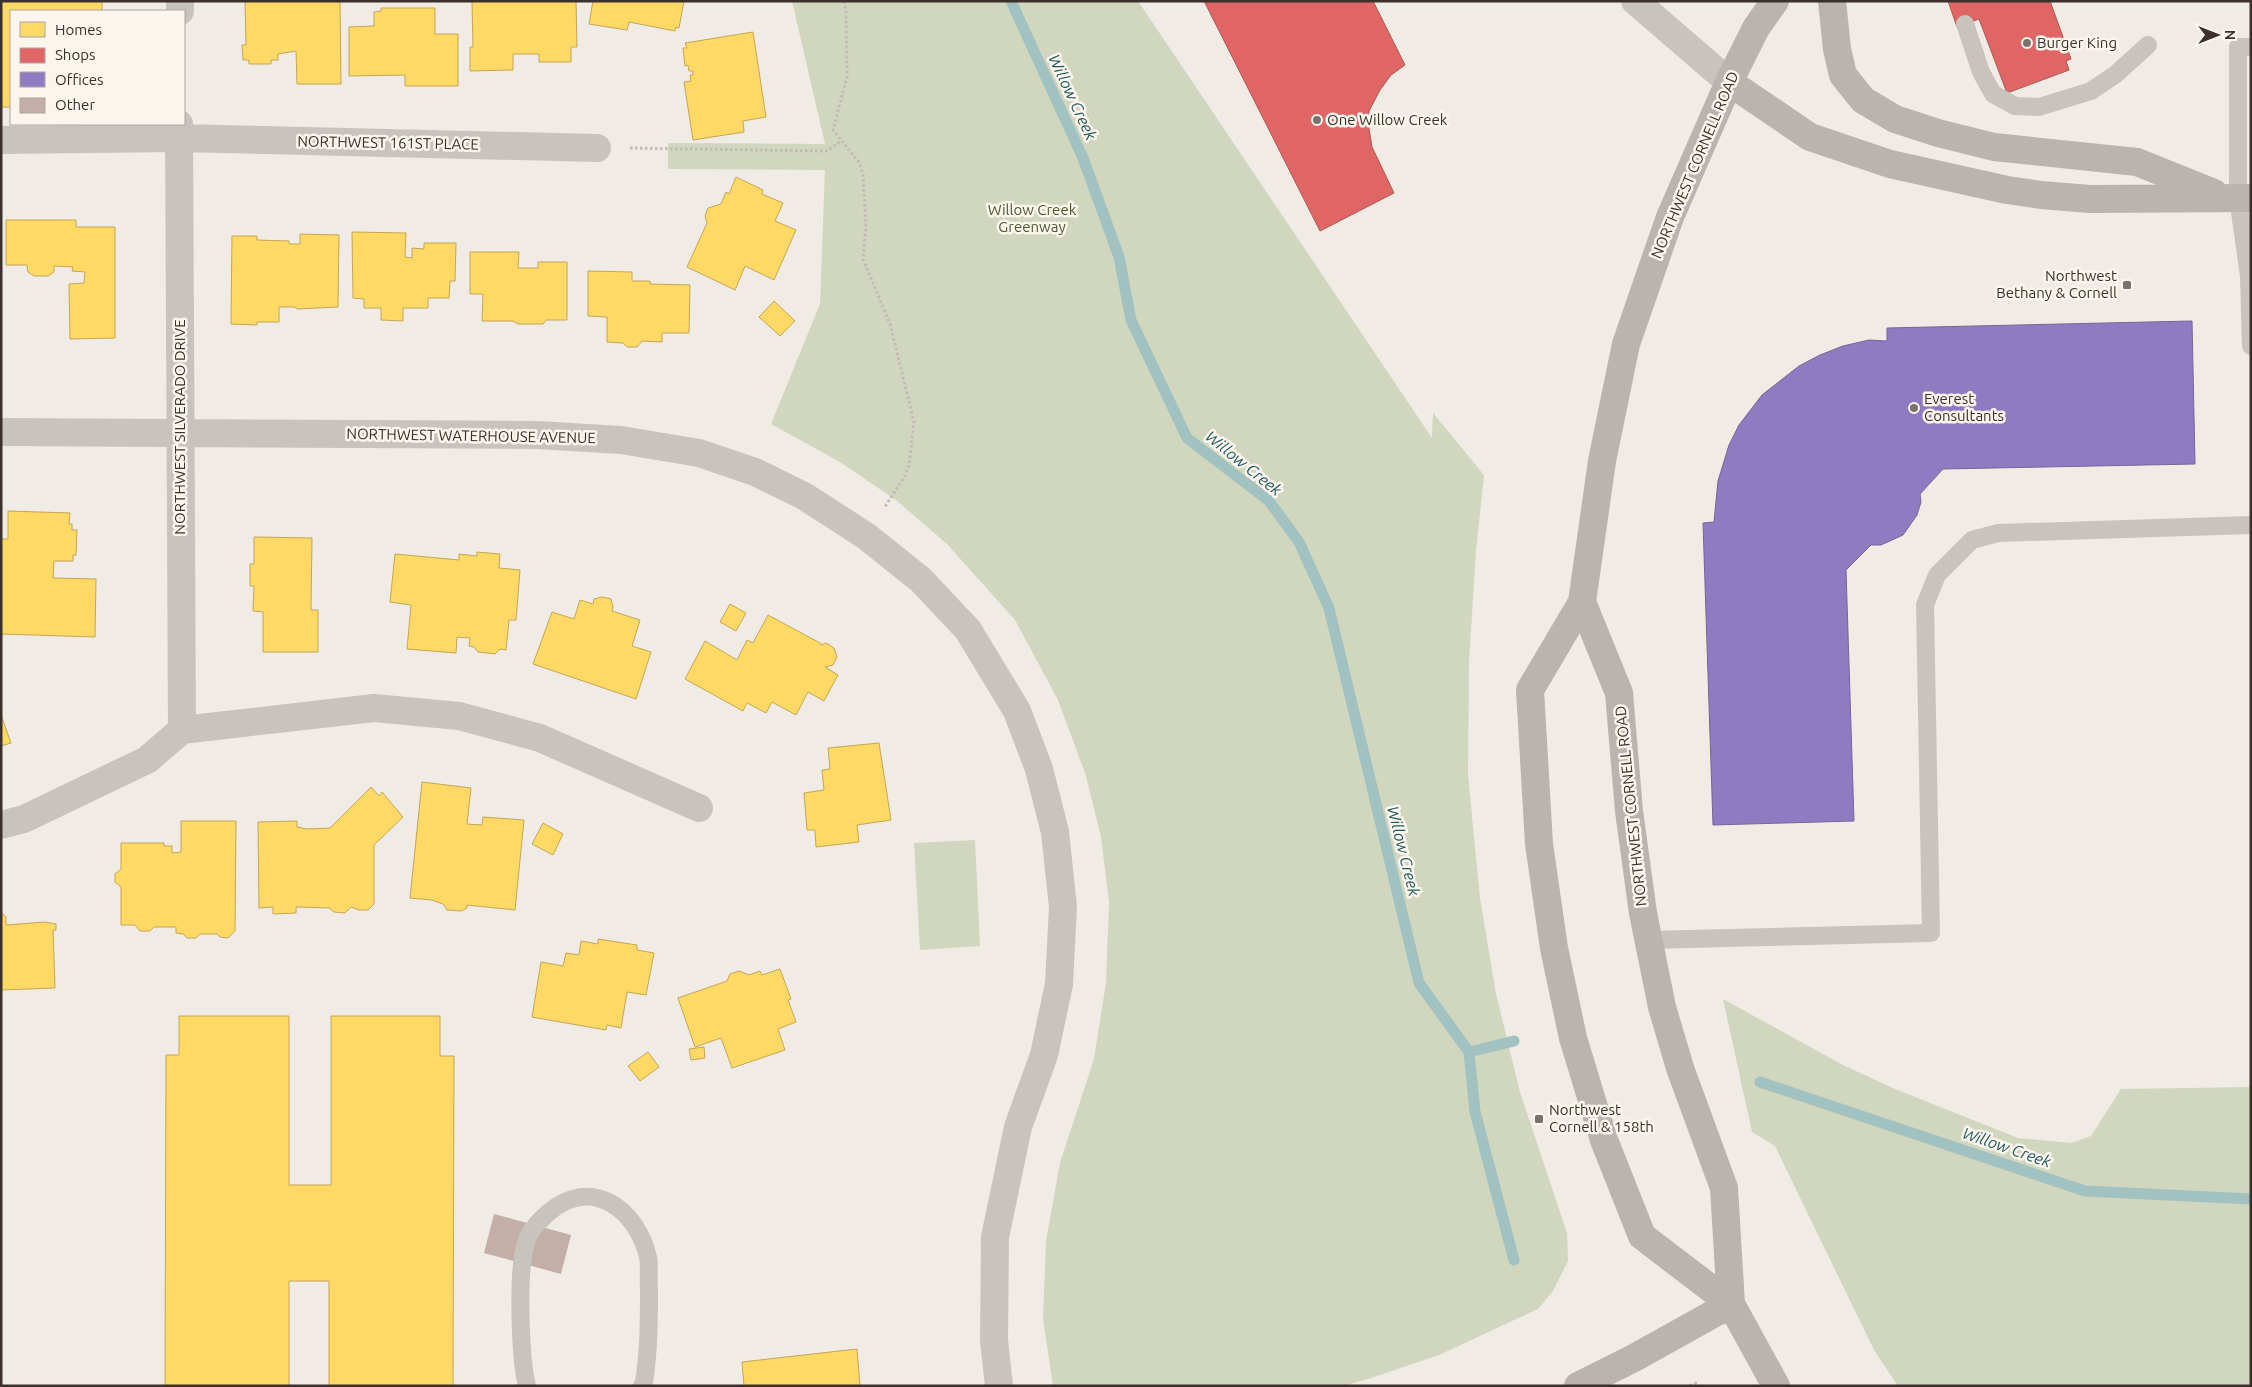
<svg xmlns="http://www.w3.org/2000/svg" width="2252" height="1387" viewBox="0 0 2252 1387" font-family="Ubuntu,sans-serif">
	<rect width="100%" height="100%" fill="#f0ebe5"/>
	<path fill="#d1d6bf" d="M 792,1 L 1138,1 L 1432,438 L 1433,413 L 1484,475 L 1476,551 L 1469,661 L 1468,775 L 1480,898 L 1496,994 L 1520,1092 L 1567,1233 L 1568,1261 L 1553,1291 L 1538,1309 L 1439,1355 L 1368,1379 L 1342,1386 L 1053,1386 L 1043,1319 L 1046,1241 L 1060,1163 L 1094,1059 L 1106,983 L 1109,902 L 1101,837 L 1086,776 L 1058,700 L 1015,620 L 947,544 L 896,500 L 840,462 L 771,424 L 820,304 L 825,170 L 668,169 L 668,143 L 825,144 Z
		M 975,840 L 980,946 L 920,950 L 914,843 Z
		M 1723,999 L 1843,1065 L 1895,1089 L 2018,1138 L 2071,1143 L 2091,1136 L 2121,1089 L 2251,1087 L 2251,1386 L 1898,1386 L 1874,1350 L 1775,1146 L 1752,1132 Z"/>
	<path fill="#ffd966" stroke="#c4a654" d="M 1,1 L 102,1 L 102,11 L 11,11 L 11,107 L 1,107 Z
		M 245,1 L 340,1 L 341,84 L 297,84 L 296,51 L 278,54 L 278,60 L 271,60 L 271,64 L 249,64 L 249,60 L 243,60 L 242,45 L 246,45 Z
		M 472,1 L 576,1 L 577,47 L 571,47 L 571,62 L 539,62 L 539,54 L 513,54 L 513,70 L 470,71 L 470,47 L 473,47 Z
		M 593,1 L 684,1 L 679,28 L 676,27 L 675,31 L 629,22 L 627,30 L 589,24 Z
		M 381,8 L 435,8 L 435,34 L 458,34 L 458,86 L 405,86 L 405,75 L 349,76 L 349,27 L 374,26 L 374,12 L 381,11 Z
		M 753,32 L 766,117 L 743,121 L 744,132 L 693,140 L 684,82 L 691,81 L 690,75 L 693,75 L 693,71 L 689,71 L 688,65 L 685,66 L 683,48 L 687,48 L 685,43 Z
		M 736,177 L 763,190 L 762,194 L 783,203 L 775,221 L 796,230 L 774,280 L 745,266 L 735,290 L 687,267 L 707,223 L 705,216 L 708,208 L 721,204 L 726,192 L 729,194 Z
		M 6,220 L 76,220 L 76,227 L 115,227 L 115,338 L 70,339 L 69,284 L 84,283 L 85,272 L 72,271 L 73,267 L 54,266 L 54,272 L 48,276 L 34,276 L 28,272 L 27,265 L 6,265 Z
		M 352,232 L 406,233 L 405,257 L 412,258 L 412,248 L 424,249 L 424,243 L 456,243 L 455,281 L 450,281 L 449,298 L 428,298 L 428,308 L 403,308 L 403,321 L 381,320 L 381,308 L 364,308 L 364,299 L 353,298 Z
		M 300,234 L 339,235 L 338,307 L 298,309 L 294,307 L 279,307 L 279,322 L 257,322 L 257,325 L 231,324 L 232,236 L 257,236 L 257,240 L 289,241 L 289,244 L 300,244 Z
		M 470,252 L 519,252 L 518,268 L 538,268 L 538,262 L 567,262 L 567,320 L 546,320 L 543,324 L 518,324 L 513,321 L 482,321 L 483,294 L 470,294 Z
		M 588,271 L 632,272 L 632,281 L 650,281 L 650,284 L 690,285 L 689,333 L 662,333 L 662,342 L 642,341 L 637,347 L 627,347 L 623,343 L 607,342 L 607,317 L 588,316 Z
		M 774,301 L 795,321 L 780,336 L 759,317 Z
		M 8,511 L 70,513 L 69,524 L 72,524 L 72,530 L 77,530 L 76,555 L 73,555 L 73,561 L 54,561 L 53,578 L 96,579 L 95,637 L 1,634 L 1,539 L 8,539 Z
		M 254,537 L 312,538 L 311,610 L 318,610 L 318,652 L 263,652 L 263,612 L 253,611 L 254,586 L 250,586 L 250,564 L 254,564 Z
		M 477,552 L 500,554 L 499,568 L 520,570 L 516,620 L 509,620 L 506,650 L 500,649 L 495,654 L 478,652 L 474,647 L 469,646 L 470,638 L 457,637 L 456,653 L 407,649 L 411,605 L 390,602 L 395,554 L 459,560 L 459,554 L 477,556 Z
		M 602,597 L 611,599 L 613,607 L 612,611 L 640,620 L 632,646 L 651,652 L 636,699 L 533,664 L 552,612 L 574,619 L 580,600 L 593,604 L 594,599 Z
		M 730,604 L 746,613 L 736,631 L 720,622 Z
		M 768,615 L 820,643 L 821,645 L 826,643 L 834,648 L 837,657 L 833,665 L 825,667 L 838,675 L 824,701 L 808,692 L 796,715 L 772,702 L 766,713 L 747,703 L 743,711 L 685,679 L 705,641 L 737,660 L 747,640 L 753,643 Z
		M 1,715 L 11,743 L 1,746 Z
		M 879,743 L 891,820 L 857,825 L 859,842 L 816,847 L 815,830 L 807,830 L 804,793 L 824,790 L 822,770 L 830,769 L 828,748 Z
		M 422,782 L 471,788 L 467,824 L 482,825 L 483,817 L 524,820 L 515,910 L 467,905 L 467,908 L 461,911 L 447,910 L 443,904 L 432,900 L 410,898 Z
		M 371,787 L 379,796 L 382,792 L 403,817 L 374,845 L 374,904 L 368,910 L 359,910 L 351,907 L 345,913 L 334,912 L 329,908 L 296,907 L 296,913 L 273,914 L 273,907 L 259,908 L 258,822 L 297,821 L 297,827 L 307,829 L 330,828 Z
		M 181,821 L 236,821 L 235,931 L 228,938 L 220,937 L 217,934 L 200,934 L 196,938 L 187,938 L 183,934 L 176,933 L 176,927 L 154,927 L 150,931 L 140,931 L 135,925 L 121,925 L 121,887 L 115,882 L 115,874 L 121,869 L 121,843 L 164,843 L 164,846 L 172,846 L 172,853 L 181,852 Z
		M 543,823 L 563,834 L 553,855 L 532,844 Z
		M 1,912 L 6,917 L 6,925 L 45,922 L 56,924 L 56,930 L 53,930 L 55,988 L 1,990 Z
		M 598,939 L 637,945 L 637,950 L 654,953 L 646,995 L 627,992 L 621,1028 L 607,1025 L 606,1030 L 532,1017 L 541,962 L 563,966 L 566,953 L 579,955 L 581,941 L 598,944 Z
		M 780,969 L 791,999 L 788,1000 L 796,1022 L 778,1029 L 785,1050 L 732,1068 L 721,1038 L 695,1047 L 678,998 L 727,981 L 730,974 L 739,971 L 749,975 L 760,971 L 762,975 Z
		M 179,1016 L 289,1016 L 289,1185 L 331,1185 L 331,1016 L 440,1016 L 440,1056 L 454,1056 L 453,1386 L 329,1386 L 329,1281 L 289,1281 L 289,1386 L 165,1386 L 166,1055 L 179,1055 Z
		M 704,1047 L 705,1058 L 691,1060 L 689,1049 Z
		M 648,1052 L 659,1067 L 640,1081 L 628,1066 Z
		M 857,1349 L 860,1386 L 744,1386 L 742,1362 Z"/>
	<path fill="#e06666" stroke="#ae5654" d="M 1204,1 L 1373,1 L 1405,65 L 1391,75 L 1380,90 L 1369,111 L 1369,129 L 1372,147 L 1394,193 L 1320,231 Z
		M 1948,1 L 2050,1 L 2071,59 L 2066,61 L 2069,70 L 2007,93 L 1979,19 L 1957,27 Z"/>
	<path fill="#8e7cc3" stroke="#756595" d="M 2192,321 L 2195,464 L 1943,469 L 1920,494 L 1921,502 L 1917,515 L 1903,535 L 1881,545 L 1871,545 L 1846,570 L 1854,821 L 1713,825 L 1703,523 L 1714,522 L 1718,481 L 1729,445 L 1739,425 L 1762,395 L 1799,366 L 1820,355 L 1843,346 L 1869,340 L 1887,341 L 1887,328 Z"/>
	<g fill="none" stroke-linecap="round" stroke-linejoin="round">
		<path stroke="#a1c2c1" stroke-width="11" d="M 1011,1 L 1083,158 L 1119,257 L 1131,320 L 1187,438 L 1269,501 L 1299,542 L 1329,608 L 1419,983 L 1469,1052 L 1514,1041
			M 1469,1052 L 1475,1112 L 1514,1260
			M 1760,1082 L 2085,1191 L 2251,1199"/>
	</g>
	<path fill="#c3afa7" d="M 494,1214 L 571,1235 L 561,1274 L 484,1253 Z"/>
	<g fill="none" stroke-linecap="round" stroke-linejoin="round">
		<path stroke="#c2bbb6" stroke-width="3" stroke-dasharray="2.5 2.5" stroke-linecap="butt" d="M 844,1 L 846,12 L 847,77 L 833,130 L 859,162 L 863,174 L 866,226 L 863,259 L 890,324 L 914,422 L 909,465 L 905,476 L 884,508
			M 630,148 L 827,151 L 841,141
			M 1690,1386 L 1698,1382"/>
		<path stroke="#c9c3be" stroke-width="18" d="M 1965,24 L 1981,72 L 1993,94 L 2015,106 L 2039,107 L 2091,91 L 2116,74 L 2148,45
			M 2251,47 L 2238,47 L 2238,198 L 2249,276 L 2251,346
			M 1648,940 L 1931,933 L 1925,605 L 1937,575 L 1972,540 L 1998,533 L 2251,525
			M 527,1386 C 520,1358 517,1269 526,1243 C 530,1230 538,1222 548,1213 C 591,1175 637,1209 648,1257 C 650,1266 648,1278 649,1287 C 649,1319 649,1350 644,1382 L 642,1386"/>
		<path stroke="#c9c3be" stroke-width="28" d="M 1635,1 L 1729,82
			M 180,11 L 180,1
			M 179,124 L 182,730
			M 1,140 L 179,138 L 597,148
			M 1,432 L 537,435 L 621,440 L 699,453 L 755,472 L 804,496 L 866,536 L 921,580 L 968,630 L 1017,711 L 1039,769 L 1055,832 L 1063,907 L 1059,984 L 1044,1055 L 1018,1127 L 995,1237 L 994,1340 L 999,1386
			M 1,825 L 24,819 L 147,760 L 182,730 L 374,708 L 459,716 L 540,738 L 699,808"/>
		<path stroke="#bab3ae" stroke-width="28" d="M 1832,1 L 1837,49 L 1843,75 L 1863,100 L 1895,119 L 1938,133 L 1994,147 L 2137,162 L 2214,193
			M 1729,82 L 1810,137 L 1890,164 L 2007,190 L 2041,195 L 2090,199 L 2251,198
			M 1582,602 L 1619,693 L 1629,811 L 1643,913 L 1662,1007 L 1680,1068 L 1724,1188 L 1731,1304 L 1776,1386
			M 1731,1304 L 1642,1236 L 1604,1140 L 1573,1038 L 1554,948 L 1539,844 L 1530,690 L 1582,602 L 1602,461 L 1626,344 L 1670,217 L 1729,82 L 1756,28 L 1775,1
			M 1578,1386 L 1634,1358 L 1731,1304"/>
	</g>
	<g fill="#7a716c" stroke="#fbf5ee" stroke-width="2">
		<circle cx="2027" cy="43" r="5"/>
		<circle cx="1317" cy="120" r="5"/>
		<rect x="2122" y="280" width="10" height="10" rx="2.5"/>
		<circle cx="1914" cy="408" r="5"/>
		<rect x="1534" y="1114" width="10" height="10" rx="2.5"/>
	</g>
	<g text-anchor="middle" stroke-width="5" stroke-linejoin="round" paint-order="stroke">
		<g font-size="15" fill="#3b302b" stroke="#fbf5ee" text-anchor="start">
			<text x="2037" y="48">Burger King</text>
			<text x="1327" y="125">One Willow Creek</text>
			<text x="2117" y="281" text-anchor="end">Northwest<tspan x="2117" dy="17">Bethany &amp; Cornell</tspan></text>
			<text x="1924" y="404">Everest<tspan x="1924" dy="17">Consultants</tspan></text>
			<text x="1549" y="1115">Northwest<tspan x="1549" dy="17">Cornell &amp; 158th</tspan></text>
		</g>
		<g font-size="15" fill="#3b302b" stroke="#fbf5ee">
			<text transform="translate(388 143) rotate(1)" y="5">NORTHWEST 161ST PLACE</text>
			<text transform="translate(1695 165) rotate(-67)" y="5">NORTHWEST CORNELL ROAD</text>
			<text transform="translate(180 427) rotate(-90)" y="5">NORTHWEST SILVERADO DRIVE</text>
			<text transform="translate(471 436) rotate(1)" y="5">NORTHWEST WATERHOUSE AVENUE</text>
			<text transform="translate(1631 806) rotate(-96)" y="5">NORTHWEST CORNELL ROAD</text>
		</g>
		<g font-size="15" fill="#4a5a2e" stroke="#fbf5ee">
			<text x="1032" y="215">Willow Creek<tspan x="1032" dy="17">Greenway</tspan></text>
		</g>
		<g font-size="16" font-style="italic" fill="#1f5a5e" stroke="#fbf5ee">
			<text transform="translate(1073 97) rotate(65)" y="6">Willow Creek</text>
			<text transform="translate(1244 463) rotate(39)" y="6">Willow Creek</text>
			<text transform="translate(1404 851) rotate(76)" y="6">Willow Creek</text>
			<text transform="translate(2007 1147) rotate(19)" y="6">Willow Creek</text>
		</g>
	</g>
	<rect width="2252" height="1387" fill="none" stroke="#3b302b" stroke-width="5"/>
	<rect x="10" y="10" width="175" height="115" fill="#fbf5ee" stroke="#aea6a0"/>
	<rect x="20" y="22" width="25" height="15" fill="#ffd966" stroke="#aea6a0"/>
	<text x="55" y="35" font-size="15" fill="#3b302b">Homes</text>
	<rect x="20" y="48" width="25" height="15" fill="#e06666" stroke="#aea6a0"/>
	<text x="55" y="60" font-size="15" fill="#3b302b">Shops</text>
	<rect x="20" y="72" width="25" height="15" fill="#8e7cc3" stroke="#aea6a0"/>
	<text x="55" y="85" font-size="15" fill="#3b302b">Offices</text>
	<rect x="20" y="98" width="25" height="15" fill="#c3afa7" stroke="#aea6a0"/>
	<text x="55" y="110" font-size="15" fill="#3b302b">Other</text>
	<g transform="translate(2217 35) rotate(90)" stroke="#fbf5ee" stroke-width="4" paint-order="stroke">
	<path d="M0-4L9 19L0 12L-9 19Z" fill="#3b302b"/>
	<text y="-8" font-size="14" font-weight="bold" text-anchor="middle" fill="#3b302b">N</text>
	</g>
</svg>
